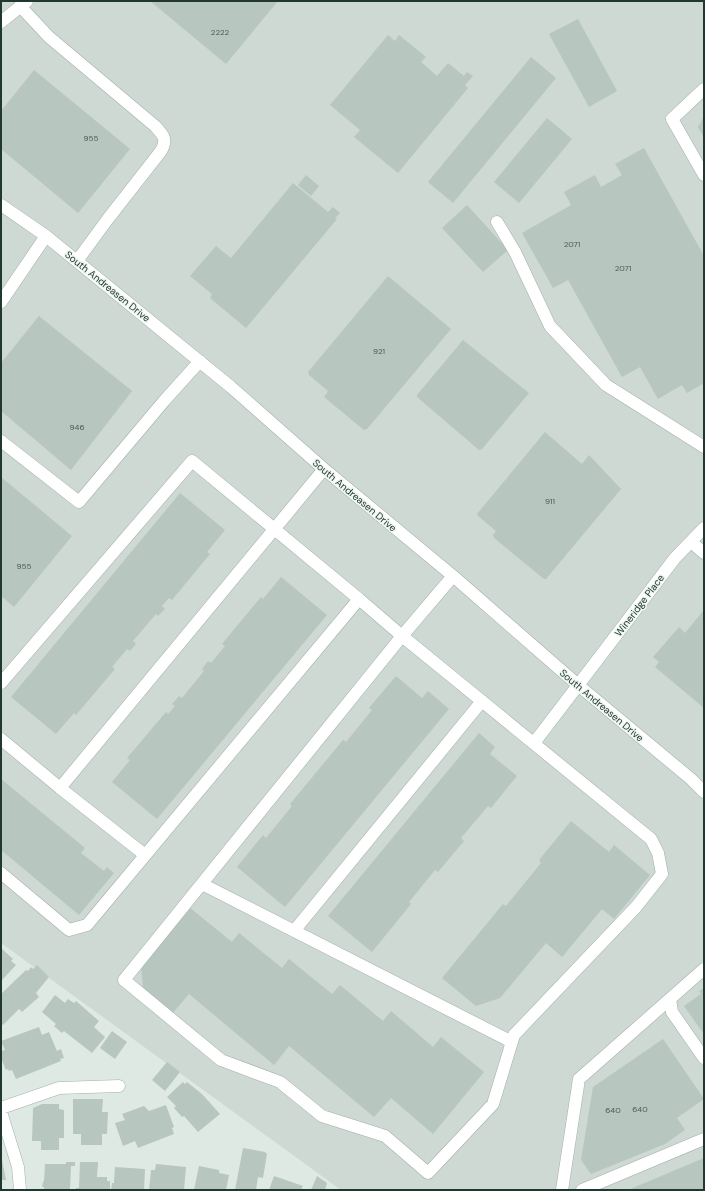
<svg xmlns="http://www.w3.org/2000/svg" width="705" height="1191" viewBox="0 0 705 1191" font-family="'DM Sans',sans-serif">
	<rect width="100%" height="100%" fill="#dfe9e3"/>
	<path fill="#cdd9d2" d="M 1,1 L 704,1 L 704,1190 L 341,1190 L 1,943 Z"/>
	<path fill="#b7c6be" d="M 150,1 L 278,1 L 226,64 Z
		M 578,19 L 617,91 L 589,107 L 549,34 Z
		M 388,35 L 395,41 L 399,35 L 426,57 L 421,62 L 437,76 L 448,63 L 464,76 L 467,72 L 473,76 L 465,85 L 468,88 L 398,173 L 354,137 L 360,130 L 330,105 Z
		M 531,57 L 556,78 L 453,203 L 428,182 Z
		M 34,70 L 130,149 L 78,213 L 1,149 L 1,111 Z
		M 704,116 L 704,138 L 698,127 Z
		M 547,118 L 572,139 L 519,203 L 494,182 Z
		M 644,148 L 704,256 L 704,383 L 687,393 L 682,385 L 658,399 L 640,367 L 622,377 L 568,280 L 553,288 L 522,233 L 571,205 L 564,192 L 595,175 L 601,187 L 622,175 L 615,164 Z
		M 306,175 L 319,186 L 311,196 L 298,185 Z
		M 293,183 L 328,212 L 333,207 L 340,213 L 335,218 L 337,219 L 246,328 L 210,298 L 212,294 L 190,276 L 216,246 L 231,258 Z
		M 467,205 L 508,250 L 483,272 L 442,228 Z
		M 388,276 L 451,329 L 367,429 L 364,430 L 324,397 L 328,391 L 309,375 L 308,372 Z
		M 39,316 L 132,391 L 71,470 L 1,411 L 1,363 Z
		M 463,340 L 529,393 L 482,449 L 479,450 L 417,397 L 417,395 Z
		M 545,432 L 582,464 L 589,455 L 621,489 L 546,579 L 544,579 L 494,538 L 493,535 L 496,531 L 478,516 L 477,514 Z
		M 1,477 L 72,536 L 14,607 L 1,596 Z
		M 180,493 L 225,530 L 207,552 L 210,554 L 172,600 L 169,598 L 162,606 L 165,609 L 158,616 L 156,614 L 133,641 L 136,644 L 130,651 L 127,649 L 112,667 L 115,669 L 76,715 L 74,713 L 56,734 L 11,697 Z
		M 281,577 L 327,615 L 157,819 L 112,782 L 130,760 L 127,758 L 166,712 L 168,714 L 175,706 L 172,704 L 179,696 L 182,698 L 204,671 L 202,669 L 208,661 L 211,663 L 225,646 L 222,644 L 261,597 L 263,599 Z
		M 704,610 L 704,708 L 655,667 L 659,662 L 653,657 L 679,627 L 685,633 Z
		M 396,676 L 422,698 L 428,691 L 449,709 L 285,907 L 237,867 L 263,835 L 266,838 L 292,806 L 290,804 L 343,740 L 346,742 L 372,710 L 369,708 Z
		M 479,733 L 495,747 L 490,754 L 517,776 L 491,808 L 488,806 L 461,838 L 464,841 L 438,872 L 435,870 L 409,902 L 411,904 L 372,952 L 328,916 Z
		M 1,779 L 85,848 L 81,853 L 104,871 L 107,867 L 114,873 L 79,915 L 1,850 Z
		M 571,821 L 609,852 L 614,845 L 650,875 L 614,919 L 602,909 L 562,957 L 546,943 L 500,998 L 476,1006 L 442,978 L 503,904 L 506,906 L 541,863 L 539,860 Z
		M 189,907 L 232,942 L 239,933 L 282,968 L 289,959 L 332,994 L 340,985 L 383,1021 L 391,1011 L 433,1047 L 441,1037 L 484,1072 L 433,1134 L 391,1098 L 374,1117 L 289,1046 L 274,1065 L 189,994 L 173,1013 L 143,988 L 141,965 Z
		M 1,948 L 13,959 L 11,961 L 16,965 L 1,981 Z
		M 37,965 L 49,977 L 36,993 L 39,997 L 22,1012 L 19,1009 L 3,1025 L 1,1023 L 1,994 L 26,970 L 28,971 L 31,967 L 33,969 Z
		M 704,988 L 704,1034 L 684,1006 L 701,994 L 699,991 Z
		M 55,995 L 65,1003 L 68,999 L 74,1003 L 76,1001 L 99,1021 L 94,1027 L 105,1037 L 92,1053 L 64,1031 L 62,1033 L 54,1026 L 56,1024 L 42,1012 Z
		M 39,1027 L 42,1035 L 49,1032 L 57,1051 L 61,1049 L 64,1058 L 60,1059 L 61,1061 L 16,1079 L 12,1070 L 9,1071 L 8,1069 L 6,1070 L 1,1058 L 1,1051 L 5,1050 L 1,1041 Z
		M 112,1031 L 127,1042 L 115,1059 L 100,1048 Z
		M 663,1039 L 704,1099 L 677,1118 L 685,1130 L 665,1144 L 591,1174 L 581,1160 L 593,1087 Z
		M 167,1062 L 180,1072 L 165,1091 L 152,1080 Z
		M 183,1082 L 185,1084 L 187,1082 L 202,1094 L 220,1114 L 198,1132 L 184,1116 L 182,1117 L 174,1108 L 176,1106 L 167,1097 Z
		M 73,1099 L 103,1099 L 102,1112 L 108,1112 L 107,1134 L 102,1134 L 102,1145 L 81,1145 L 81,1134 L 73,1134 Z
		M 42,1104 L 59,1104 L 59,1109 L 64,1110 L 64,1138 L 59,1138 L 59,1150 L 41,1150 L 41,1141 L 32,1141 L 33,1108 Z
		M 166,1105 L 174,1127 L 172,1128 L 174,1134 L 138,1148 L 135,1141 L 123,1146 L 115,1123 L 125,1120 L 122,1114 L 144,1106 L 149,1111 Z
		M 243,1148 L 265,1152 L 267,1154 L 263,1178 L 258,1177 L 256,1190 L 235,1190 Z
		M 1,1155 L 6,1180 L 1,1180 Z
		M 704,1158 L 704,1190 L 628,1190 Z
		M 66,1162 L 75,1162 L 75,1166 L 71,1166 L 70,1190 L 44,1190 L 44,1187 L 42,1187 L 43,1182 L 44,1181 L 45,1164 L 66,1164 Z
		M 80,1162 L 98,1162 L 97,1177 L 107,1177 L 107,1181 L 110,1181 L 110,1190 L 76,1190 L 76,1188 L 79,1188 Z
		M 156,1164 L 186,1167 L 184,1190 L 149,1190 L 151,1170 L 155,1170 Z
		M 199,1166 L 219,1170 L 219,1173 L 229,1175 L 226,1190 L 194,1190 Z
		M 115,1167 L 145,1169 L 144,1190 L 111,1190 L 112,1183 L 114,1183 Z
		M 274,1176 L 303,1186 L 301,1190 L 269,1190 Z
		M 317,1176 L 327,1183 L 325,1190 L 311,1190 Z"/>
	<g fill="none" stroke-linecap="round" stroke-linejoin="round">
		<g stroke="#a2b0a9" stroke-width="13">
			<path id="minor" d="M 20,6 L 49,37 L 155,126 C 163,135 168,139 161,151 L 107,220 L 77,261
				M 1,22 L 27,1
				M 704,89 L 672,119 L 704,175
				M 1,205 L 46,236 L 231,387 L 324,469 L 453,576 L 578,685 L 691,779 L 704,792
				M 497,222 L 515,252 L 550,326 L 606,385 L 704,447
				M 1,302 L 46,236
				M 1,441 L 79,502 L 164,401 L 200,361
				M 691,542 L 704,553
				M 359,599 L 402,636 L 651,839 L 658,853 L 662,874 L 636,907 L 514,1035 L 493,1104 L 428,1173 L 385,1136 L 322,1116 L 280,1082 L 221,1060 L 124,980 L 402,636 L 453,576
				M 1,683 L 192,461 L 359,599 L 87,925 L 69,930 L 1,873
				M 1,739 L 60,788 L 324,469
				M 534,743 L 675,558 L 704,528
				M 60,788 L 145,855
				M 202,884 L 512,1042
				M 294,931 L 482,701
				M 670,999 L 672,1012 L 704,1058
				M 1,1108 L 59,1088 L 119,1086
				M 1,1112 L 18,1167 L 20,1190
				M 562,1190 L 579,1079 L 704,969
				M 582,1190 L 704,1139"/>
		</g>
		<use href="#minor" stroke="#fff" stroke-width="12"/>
	</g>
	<g text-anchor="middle" stroke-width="3" stroke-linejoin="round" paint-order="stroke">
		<g font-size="8" fill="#465c52">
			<text x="220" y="35">2222</text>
			<text x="91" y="141">955</text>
			<text x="572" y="247">2071</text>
			<text x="623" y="271">2071</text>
			<text x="379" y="354">921</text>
			<text x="77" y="430">946</text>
			<text x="550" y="504">911</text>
			<text x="24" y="569">955</text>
			<text x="640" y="1112">640</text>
			<text x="613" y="1113">640</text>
		</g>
		<g font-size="10" fill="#21382e" stroke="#eff6f1">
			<text transform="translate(108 286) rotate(39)" y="4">South Andreasen Drive</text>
			<text transform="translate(355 495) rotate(40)" y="4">South Andreasen Drive</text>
			<text transform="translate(639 605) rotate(-53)" y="4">Wineridge Place</text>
			<text transform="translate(602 705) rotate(40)" y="4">South Andreasen Drive</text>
		</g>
	</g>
	<rect width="705" height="1191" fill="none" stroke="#21382e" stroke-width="4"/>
</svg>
